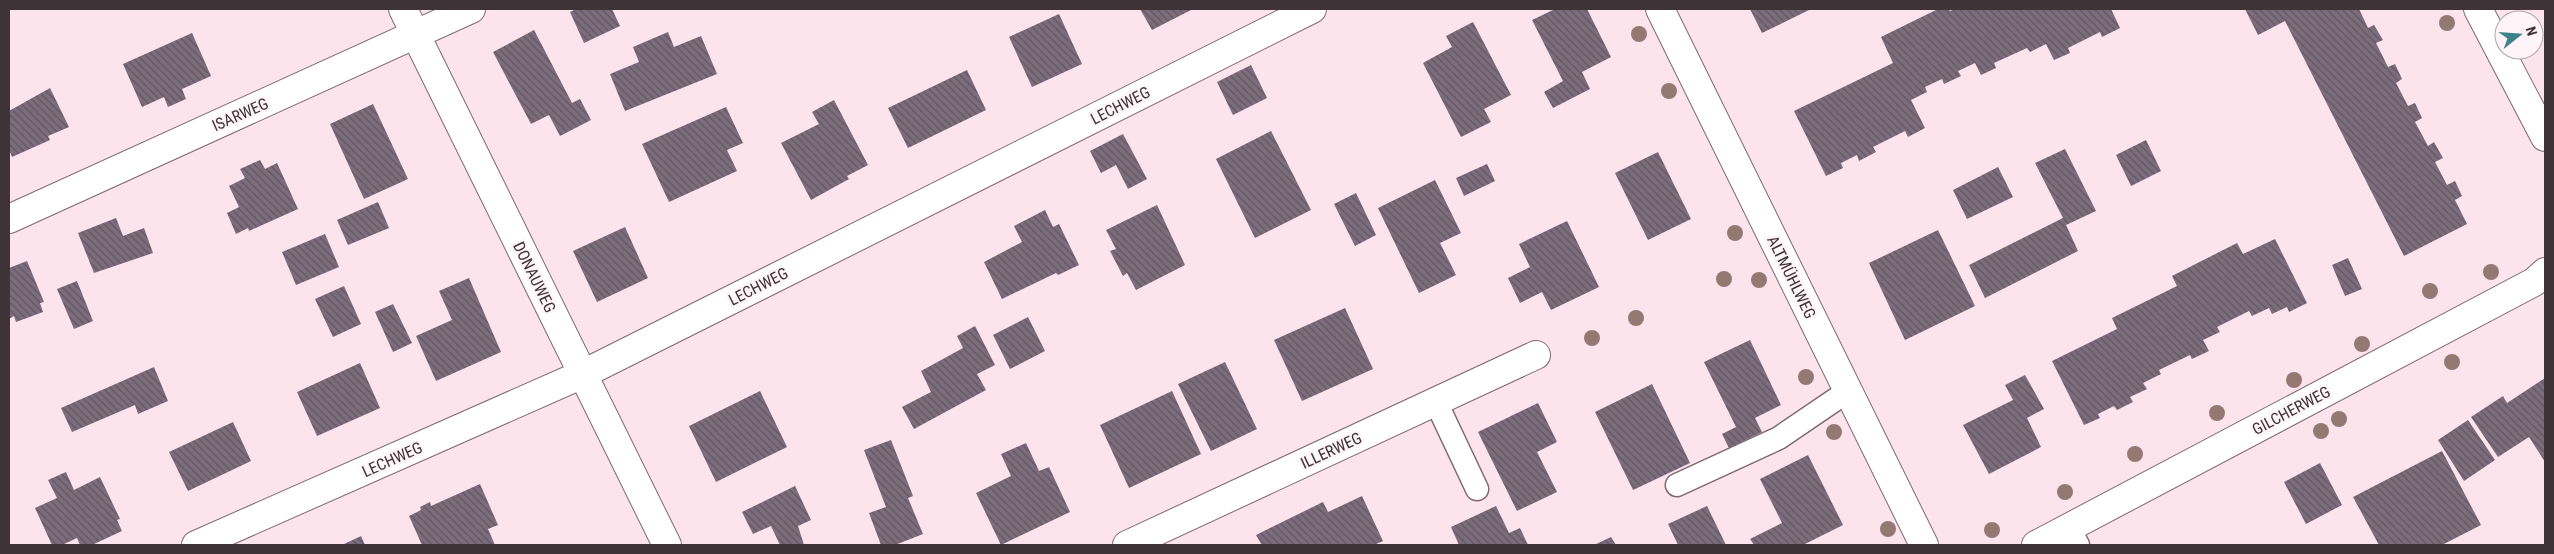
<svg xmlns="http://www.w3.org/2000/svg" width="2554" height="554" viewBox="0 0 2554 554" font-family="'Roboto Condensed',sans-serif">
	<defs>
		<pattern id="building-back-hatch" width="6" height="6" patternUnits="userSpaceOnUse" patternTransform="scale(1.25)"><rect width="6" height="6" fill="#7c6d7d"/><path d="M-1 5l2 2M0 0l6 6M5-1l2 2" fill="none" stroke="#625662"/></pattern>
	</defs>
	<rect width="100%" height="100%" fill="#fce3ec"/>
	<path fill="url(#building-back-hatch)" d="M 576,9 L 612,9 L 620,26 L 584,43 L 570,12 Z
		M 1140,9 L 1193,9 L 1152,30 Z
		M 1555,9 L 1587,9 L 1611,57 L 1582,72 L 1590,89 L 1553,108 L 1544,92 L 1563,81 L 1532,20 Z
		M 1750,9 L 1811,9 L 1762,33 Z
		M 1938,9 L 1949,9 L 1950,11 L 1955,9 L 2111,9 L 2120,28 L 2102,37 L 2100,32 L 2068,48 L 2070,53 L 2054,60 L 2046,44 L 2030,52 L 2027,48 L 1994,63 L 1996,68 L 1981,75 L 1975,63 L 1958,71 L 1961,76 L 1944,84 L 1942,79 L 1925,87 L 1927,92 L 1911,100 L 1925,128 L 1908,137 L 1905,131 L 1873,147 L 1876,152 L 1859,161 L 1857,155 L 1841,163 L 1843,168 L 1826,176 L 1794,111 L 1893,63 L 1881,37 Z
		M 2245,9 L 2359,9 L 2368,28 L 2374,25 L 2383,40 L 2376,43 L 2388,67 L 2395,64 L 2402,79 L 2396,83 L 2408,106 L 2415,103 L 2422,118 L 2415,122 L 2428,146 L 2434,142 L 2443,158 L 2435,162 L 2447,185 L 2455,181 L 2462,196 L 2455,200 L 2467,224 L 2404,256 L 2285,21 L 2258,35 Z
		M 1059,14 L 1082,64 L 1032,87 L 1009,37 Z
		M 1473,22 L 1511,95 L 1484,109 L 1491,122 L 1461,137 L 1423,63 L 1452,47 L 1446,36 Z
		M 534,30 L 572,103 L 580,99 L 591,120 L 560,136 L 549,115 L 531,124 L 493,52 Z
		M 668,32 L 674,47 L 701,36 L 717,74 L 625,111 L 610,74 L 639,62 L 633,47 Z
		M 192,33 L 211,76 L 182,89 L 186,99 L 168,107 L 164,97 L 142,107 L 123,64 Z
		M 1251,65 L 1267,98 L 1233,115 L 1217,82 Z
		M 967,70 L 986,110 L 908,148 L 888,108 Z
		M 50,88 L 69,127 L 48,136 L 50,140 L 12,157 L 9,149 L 9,111 Z
		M 834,100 L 868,165 L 847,176 L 849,179 L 811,200 L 781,143 L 819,124 L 812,112 Z
		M 373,104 L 408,179 L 364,199 L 330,124 Z
		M 726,107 L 743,143 L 727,150 L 737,171 L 669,202 L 642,144 Z
		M 1271,131 L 1311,210 L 1255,238 L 1216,159 Z
		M 1123,134 L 1147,179 L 1128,189 L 1116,165 L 1101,173 L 1090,151 Z
		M 2146,140 L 2161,171 L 2131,186 L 2116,155 Z
		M 2065,149 L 2096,211 L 2066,225 L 2078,251 L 1985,298 L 1969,265 L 2063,218 L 2035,163 Z
		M 1658,152 L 1691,219 L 1648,240 L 1615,173 Z
		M 260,160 L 265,169 L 277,163 L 298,209 L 249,231 L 248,228 L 236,234 L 227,213 L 239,207 L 229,186 L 245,178 L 240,169 Z
		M 1487,164 L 1495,181 L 1464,196 L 1456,178 Z
		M 1998,167 L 2013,197 L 1967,219 L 1953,190 Z
		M 1435,180 L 1461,233 L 1440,243 L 1456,275 L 1419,293 L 1378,208 Z
		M 1356,193 L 1376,235 L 1355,246 L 1334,204 Z
		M 378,202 L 389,228 L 348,245 L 337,220 Z
		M 1157,205 L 1185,265 L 1136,290 L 1127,273 L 1123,276 L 1110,251 L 1116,249 L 1106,230 Z
		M 1045,210 L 1053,227 L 1059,224 L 1079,265 L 1058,275 L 1056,273 L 1002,299 L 984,262 L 1022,242 L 1014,226 Z
		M 116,218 L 123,236 L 144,228 L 153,253 L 94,273 L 78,233 Z
		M 1567,221 L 1599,287 L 1551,310 L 1542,292 L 1520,303 L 1508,278 L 1530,267 L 1519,244 Z
		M 625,227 L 648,278 L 597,302 L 573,251 Z
		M 1938,230 L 1975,306 L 1905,340 L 1869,263 Z
		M 325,234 L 339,267 L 296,285 L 282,252 Z
		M 2275,239 L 2307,303 L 2289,312 L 2287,307 L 2272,314 L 2269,308 L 2252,316 L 2249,311 L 2217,327 L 2220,332 L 2203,340 L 2209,351 L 2192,359 L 2190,355 L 2159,370 L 2161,374 L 2143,383 L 2147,389 L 2130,397 L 2133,402 L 2117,410 L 2114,406 L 2098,414 L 2100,418 L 2084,425 L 2052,361 L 2117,329 L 2112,318 L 2177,286 L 2172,276 L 2237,243 L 2243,254 Z
		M 2348,258 L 2362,289 L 2345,296 L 2332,265 Z
		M 27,261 L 44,302 L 40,303 L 43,312 L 16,322 L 14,316 L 9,319 L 9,268 Z
		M 469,278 L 501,352 L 436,381 L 416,336 L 452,320 L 439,291 Z
		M 77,281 L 93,321 L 74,329 L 57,289 Z
		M 344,286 L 361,324 L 333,337 L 315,299 Z
		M 393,304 L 412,343 L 393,352 L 375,312 Z
		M 1345,308 L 1373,369 L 1302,401 L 1274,340 Z
		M 1028,317 L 1045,351 L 1010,369 L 993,335 Z
		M 975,326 L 995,365 L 977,374 L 986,390 L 914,429 L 902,407 L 931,392 L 921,371 L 963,348 L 957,336 Z
		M 1750,340 L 1781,405 L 1755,418 L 1762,432 L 1729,448 L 1722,434 L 1736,427 L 1704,362 Z
		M 1225,362 L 1257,429 L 1211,451 L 1178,384 Z
		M 360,363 L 380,408 L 317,436 L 297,392 Z
		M 154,367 L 168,401 L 138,414 L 135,405 L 72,432 L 61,408 Z
		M 2025,375 L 2044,409 L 2027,418 L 2041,447 L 1989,474 L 1963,425 L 2013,400 L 2005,385 Z
		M 2545,378 L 2545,462 L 2529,437 L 2498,457 L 2471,417 L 2503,396 L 2507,403 Z
		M 1652,384 L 1690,463 L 1633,490 L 1595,412 Z
		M 760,391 L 787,447 L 716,482 L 689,426 Z
		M 1172,391 L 1201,454 L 1129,488 L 1100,425 Z
		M 1538,403 L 1557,442 L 1537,452 L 1557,492 L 1517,511 L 1478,432 Z
		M 2468,420 L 2495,460 L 2464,481 L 2438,440 Z
		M 233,422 L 251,461 L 188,491 L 169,452 Z
		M 891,440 L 913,496 L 908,498 L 923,534 L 895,545 L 881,545 L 869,513 L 886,507 L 864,450 Z
		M 1026,443 L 1039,471 L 1049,467 L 1070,512 L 1001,545 L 976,493 L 1011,476 L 1001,454 Z
		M 2442,451 L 2481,525 L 2442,545 L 2379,545 L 2353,497 Z
		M 1808,455 L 1843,525 L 1803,545 L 1754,545 L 1750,539 L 1782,523 L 1760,479 Z
		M 2320,463 L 2342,505 L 2306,524 L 2284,482 Z
		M 66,472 L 74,490 L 100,477 L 120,519 L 117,520 L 122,531 L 92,545 L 80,545 L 77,538 L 62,545 L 52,545 L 35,508 L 57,498 L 48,480 Z
		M 480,484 L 498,525 L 488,529 L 495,545 L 422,545 L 409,516 L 421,510 L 420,507 L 430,502 L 431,506 Z
		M 795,486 L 811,520 L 798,526 L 804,545 L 780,545 L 771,526 L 753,534 L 742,512 Z
		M 1362,496 L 1383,541 L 1374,545 L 1262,545 L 1256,535 L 1323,502 L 1328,512 Z
		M 1496,506 L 1509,533 L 1520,528 L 1528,545 L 1459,545 L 1451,527 Z
		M 1707,506 L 1726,545 L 1678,545 L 1668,524 Z
		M 361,536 L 365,545 L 342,545 Z
		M 1611,537 L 1616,545 L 1594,545 Z"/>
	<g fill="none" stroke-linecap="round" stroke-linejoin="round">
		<g stroke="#7e6971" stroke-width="25">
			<path id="lane" d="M 1436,402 L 1477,489
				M 1677,485 L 1779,438 L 1848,391
				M 2069,528 L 2078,545"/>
		</g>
		<g stroke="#7e6971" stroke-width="30">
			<path id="street" d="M 403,9 L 667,545
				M 1660,9 L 1924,545
				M 9,219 L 471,9
				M 196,545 L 583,374 L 1312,9
				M 1127,545 L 1536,355
				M 2036,545 L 2534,282 L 2545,272"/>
		</g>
		<g stroke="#7e6971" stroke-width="30">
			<path id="secondary" d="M 2478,9 L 2545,137"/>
		</g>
		<use href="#lane" stroke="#fff" stroke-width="22"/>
		<use href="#street" stroke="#fff" stroke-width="28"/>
		<use href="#secondary" stroke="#fff" stroke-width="28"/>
	</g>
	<g fill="#947973">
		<circle cx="2447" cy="23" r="8"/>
		<circle cx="1639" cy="34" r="8"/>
		<circle cx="1669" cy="91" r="8"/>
		<circle cx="1735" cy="233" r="8"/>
		<circle cx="2491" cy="272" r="8"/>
		<circle cx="1724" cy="279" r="8"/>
		<circle cx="1759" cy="280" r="8"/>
		<circle cx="2430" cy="291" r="8"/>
		<circle cx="1636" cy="318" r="8"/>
		<circle cx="1592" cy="338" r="8"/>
		<circle cx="2362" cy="344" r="8"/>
		<circle cx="2452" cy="362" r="8"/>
		<circle cx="1806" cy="377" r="8"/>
		<circle cx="2294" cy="380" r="8"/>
		<circle cx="2217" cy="413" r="8"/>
		<circle cx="2339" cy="419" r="8"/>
		<circle cx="2321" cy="431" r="8"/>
		<circle cx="1834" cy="432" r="8"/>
		<circle cx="2135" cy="454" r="8"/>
		<circle cx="2065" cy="492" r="8"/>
		<circle cx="1888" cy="529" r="8"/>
		<circle cx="1992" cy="530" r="8"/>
	</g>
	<g text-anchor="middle" stroke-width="5" stroke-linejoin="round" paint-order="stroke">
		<g font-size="16" fill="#3e3438" stroke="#fff5f8">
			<text transform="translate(1120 105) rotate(-27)" y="6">LECHWEG</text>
			<text transform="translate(240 114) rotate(-24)" y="6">ISARWEG</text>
			<text transform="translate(535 277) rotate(64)" y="6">DONAUWEG</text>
			<text transform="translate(1792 277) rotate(64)" y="6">ALTMÜHLWEG</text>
			<text transform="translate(758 286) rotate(-27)" y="6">LECHWEG</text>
			<text transform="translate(2291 410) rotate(-28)" y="6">GILCHERWEG</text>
			<text transform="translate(1331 450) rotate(-25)" y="6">ILLERWEG</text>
			<text transform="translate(392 459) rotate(-24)" y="6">LECHWEG</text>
		</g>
	</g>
	<rect width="2554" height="554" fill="none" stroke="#3e3438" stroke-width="20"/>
	<g transform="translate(2519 35) rotate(73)"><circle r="24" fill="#fff5f8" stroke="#b2a8ab"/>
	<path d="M0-4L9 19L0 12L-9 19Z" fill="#3c838c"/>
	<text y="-8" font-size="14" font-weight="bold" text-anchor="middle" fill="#3e3438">N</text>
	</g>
</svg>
